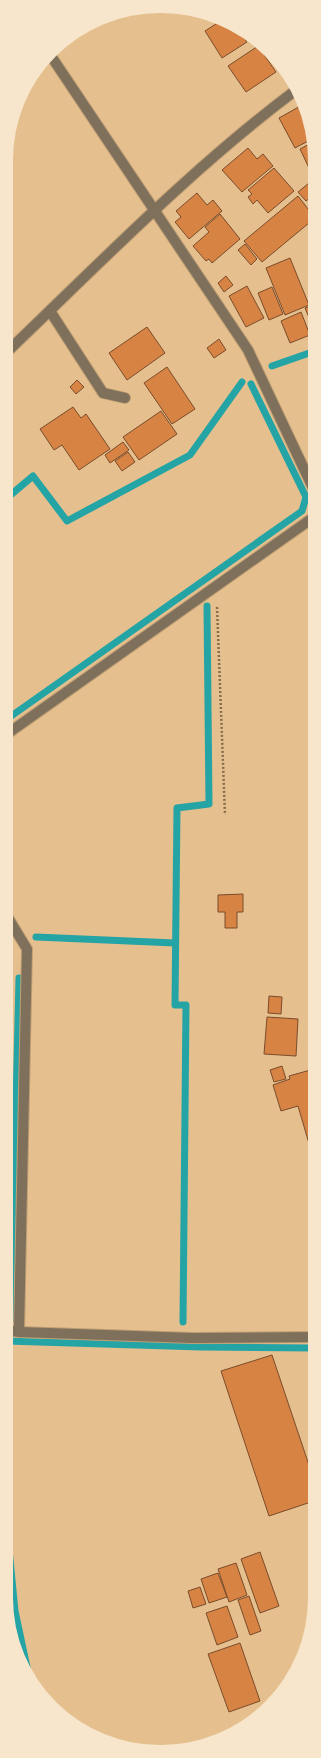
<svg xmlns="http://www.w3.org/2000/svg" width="321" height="1758" viewBox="0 0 321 1758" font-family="Karla,sans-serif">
	<rect width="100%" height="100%" fill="#e5c08e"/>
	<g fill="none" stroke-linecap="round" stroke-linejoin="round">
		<path stroke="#25a4a5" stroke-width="7" d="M 272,366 L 315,351
			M 7,498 L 33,476 L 67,521 L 190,455 L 242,382
			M 7,719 L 302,511 L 306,497 L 251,384
			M 36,937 L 175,943
			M 11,1320 L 19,978
			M 183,1322 L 186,1005 L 175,1005 L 177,808 L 209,804 L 207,606
			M 6,1341 L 201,1347 L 314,1348
			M 6,1518 L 15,1611 L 28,1672"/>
	</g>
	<path fill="#d78344" stroke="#7a4c2b" d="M 222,20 L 229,22 L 238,29 L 247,42 L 222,58 L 205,31 Z
		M 258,46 L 276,72 L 246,92 L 228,66 Z
		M 304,104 L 312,139 L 295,148 L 279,118 Z
		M 313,142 L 315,165 L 309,168 L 300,149 Z
		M 248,148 L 257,159 L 263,154 L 273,166 L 242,192 L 222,170 Z
		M 274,168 L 294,191 L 268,213 L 257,200 L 253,204 L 248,197 L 252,194 L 248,190 Z
		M 309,183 L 315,190 L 315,194 L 306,201 L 298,192 Z
		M 197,193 L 207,205 L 213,200 L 222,211 L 189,239 L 175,222 L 181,217 L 176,211 Z
		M 298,196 L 315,218 L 262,262 L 244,241 Z
		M 220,214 L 240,239 L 212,263 L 209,259 L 206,261 L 193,246 L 209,232 L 205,227 Z
		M 245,244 L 257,259 L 251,265 L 238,250 Z
		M 290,258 L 309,305 L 285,315 L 266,268 Z
		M 226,276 L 233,285 L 224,292 L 218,283 Z
		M 247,286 L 264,318 L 246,327 L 229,296 Z
		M 272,287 L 283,314 L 269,320 L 258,293 Z
		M 315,304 L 315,332 L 305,308 Z
		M 301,312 L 310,335 L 290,343 L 281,321 Z
		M 147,327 L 165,353 L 127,380 L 109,353 Z
		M 219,339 L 226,350 L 214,358 L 207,348 Z
		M 167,367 L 195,409 L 172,424 L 144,383 Z
		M 77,380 L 84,387 L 76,394 L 70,387 Z
		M 73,407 L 81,418 L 86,414 L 110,449 L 79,470 L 62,445 L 54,450 L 40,429 Z
		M 161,411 L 177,434 L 139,460 L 123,437 Z
		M 123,442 L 129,450 L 110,463 L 105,455 Z
		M 128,452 L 135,462 L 122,471 L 115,461 Z
		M 243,894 L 243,912 L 237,912 L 237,928 L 225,928 L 225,912 L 218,912 L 218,895 Z
		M 269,996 L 282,997 L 281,1014 L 268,1013 Z
		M 267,1017 L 298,1019 L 296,1056 L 264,1054 Z
		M 282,1066 L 286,1079 L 274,1082 L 270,1070 Z
		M 314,1069 L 314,1146 L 310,1147 L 298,1106 L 281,1111 L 273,1085 L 290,1079 L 289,1076 Z
		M 272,1355 L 314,1480 L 314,1501 L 269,1516 L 221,1371 Z
		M 260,1552 L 279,1606 L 260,1613 L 241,1559 Z
		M 236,1563 L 247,1595 L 229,1602 L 218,1569 Z
		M 218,1573 L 227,1597 L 209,1603 L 201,1579 Z
		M 200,1587 L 206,1604 L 193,1608 L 188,1591 Z
		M 249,1596 L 261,1631 L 250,1635 L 238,1600 Z
		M 227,1606 L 238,1637 L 217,1645 L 206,1613 Z
		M 240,1643 L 260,1701 L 229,1712 L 208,1654 Z"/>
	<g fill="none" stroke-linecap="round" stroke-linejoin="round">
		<g stroke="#c09f74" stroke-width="12">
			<path id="minor" d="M 51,56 L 248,350 L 314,490
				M 50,311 L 103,393 L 125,398
				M 7,352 C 101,262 192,168 296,90
				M 7,734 L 314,517
				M 7,916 L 27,949 L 19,1332
				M 6,1330 L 19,1332 L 193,1338 L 314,1337"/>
		</g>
		<path stroke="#876d4d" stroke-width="2.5" stroke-dasharray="2 2" stroke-linecap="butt" d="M 217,607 L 225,815"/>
		<use href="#minor" stroke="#7f705c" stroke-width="10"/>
	</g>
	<path d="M0 0H321V1758H0ZM160 13H161A147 147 0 0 1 308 160V1598A147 147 0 0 1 161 1745H160A147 147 0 0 1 13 1598V160A147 147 0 0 1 160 13Z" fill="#f7e5cc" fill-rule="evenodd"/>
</svg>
